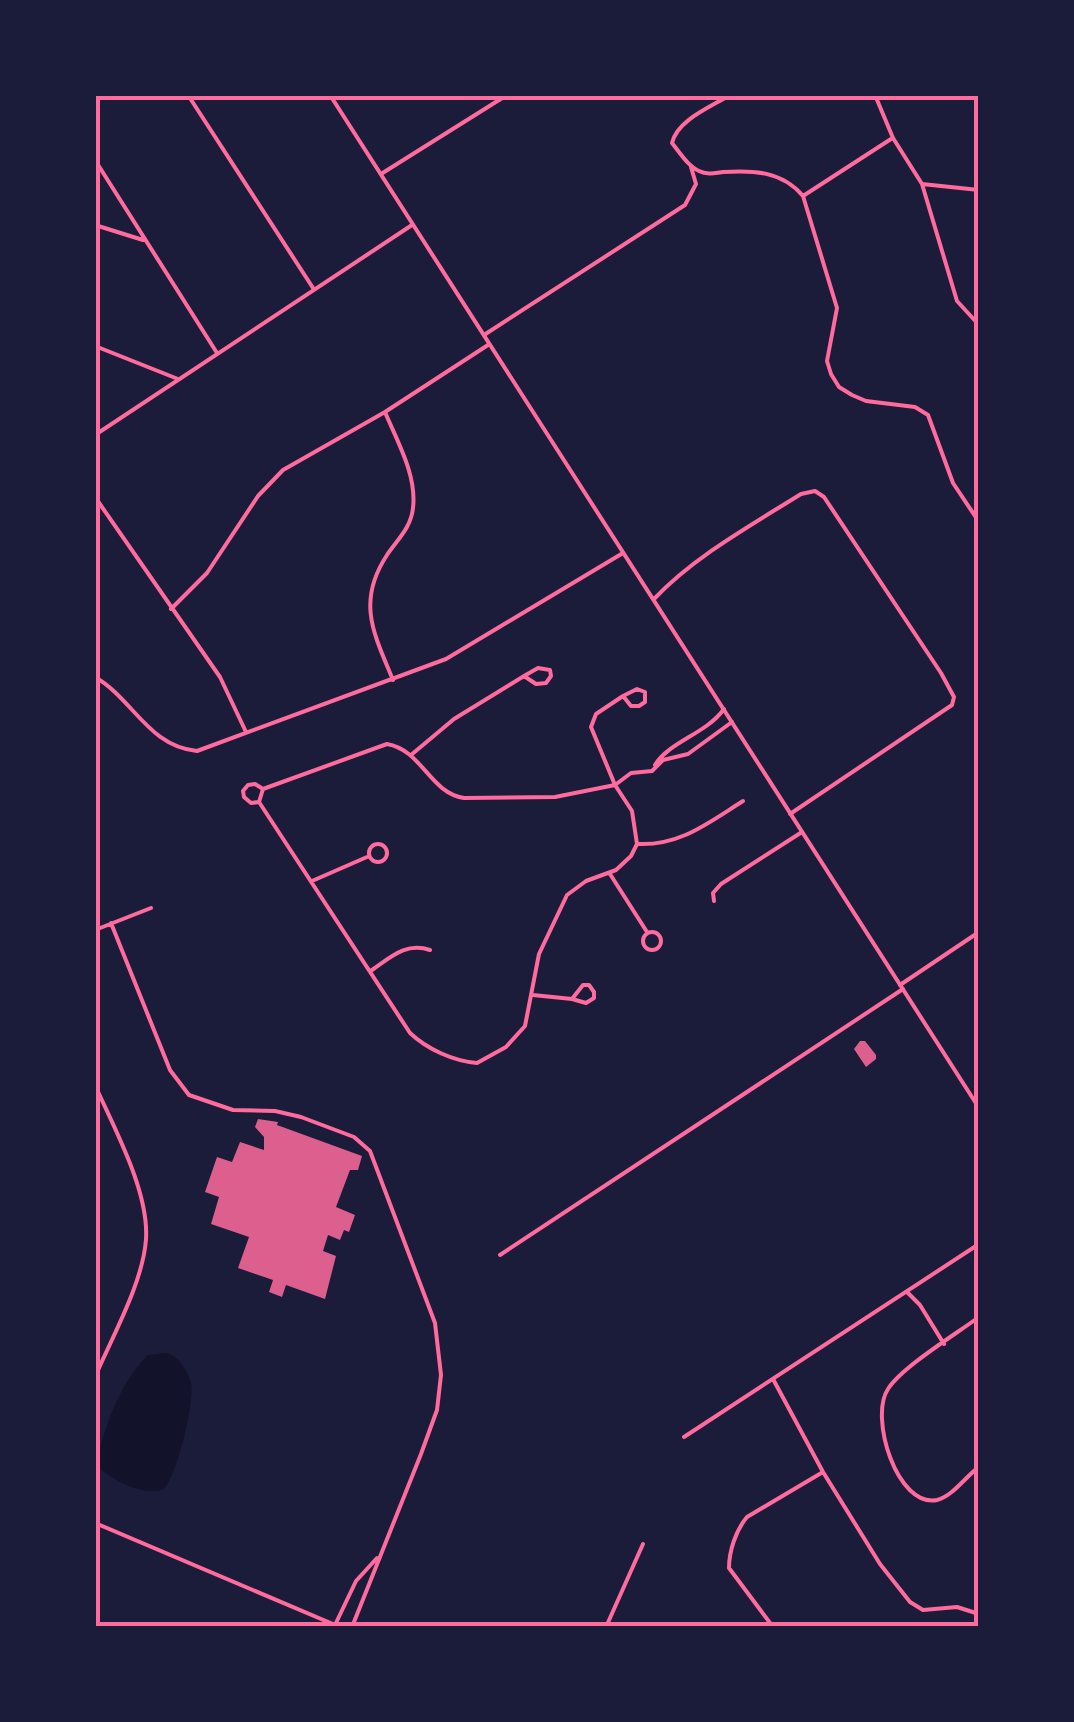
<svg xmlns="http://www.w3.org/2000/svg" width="1074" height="1722" viewBox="0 0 1074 1722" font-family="'PT Serif',serif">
	<rect width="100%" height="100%" fill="#1b1b3a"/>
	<path fill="#12122b" d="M 167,1353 C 179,1357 188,1370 191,1383 C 195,1402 177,1474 164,1489 C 145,1497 110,1480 97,1465 C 103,1428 121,1381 148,1355 Z"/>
	<path fill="#dd5f8e" d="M 860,1041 L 865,1041 L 876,1055 L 876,1059 L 866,1067 L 854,1049 Z
		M 258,1119 L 278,1122 L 277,1125 L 362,1156 L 358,1170 L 350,1170 L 336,1207 L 355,1215 L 349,1232 L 344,1230 L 340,1240 L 328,1235 L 323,1251 L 336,1256 L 325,1299 L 286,1285 L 282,1297 L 269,1292 L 273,1280 L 238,1268 L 249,1237 L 211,1224 L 219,1197 L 205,1192 L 217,1157 L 232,1162 L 240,1142 L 264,1150 L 264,1137 L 255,1127 Z"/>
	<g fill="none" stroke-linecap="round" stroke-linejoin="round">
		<path stroke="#ff6b9d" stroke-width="4" d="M 188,95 L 313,288
			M 730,95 C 711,107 677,120 672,143 C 680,153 688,166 699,171 C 707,175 715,173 723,172 C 753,170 782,171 803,196 L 837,308 L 827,361 L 831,374 L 839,387 L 852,395 L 866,401 L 915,407 L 928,415 L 953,483 L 979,522
			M 875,95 L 893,138 L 922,184 L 957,301 L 979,325
			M 95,160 L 217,353
			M 381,174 L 507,95
			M 922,184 L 979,190
			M 803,196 L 891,139
			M 95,225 L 143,240
			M 484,335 L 685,205 L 696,184 L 691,167
			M 95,346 L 178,379
			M 385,412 C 397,441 417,475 413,508 C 411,528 397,540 387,555 C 356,602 374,634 393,680
			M 95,435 L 412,225
			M 95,497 L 220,677 L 246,732
			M 654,599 C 695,556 750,526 801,494 L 815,491 L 824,497 L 941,673 L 954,697 L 952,705 L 790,814
			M 171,609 L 207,573 L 258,496 L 283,470 L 385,412 L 488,345
			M 538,668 L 550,670 L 551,676 L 546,683 L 536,684 L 524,676 Z
			M 95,677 C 133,699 149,747 197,751 L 446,659 L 623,553
			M 637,689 L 645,692 L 645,702 L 639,706 L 631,706 L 623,696 Z
			M 411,755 L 454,719 L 524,676
			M 655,765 C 670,741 706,734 724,709
			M 263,789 L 259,802 L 251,803 L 244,797 L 243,791 L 248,785 L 255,784 L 263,789 L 387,744 C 422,750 430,793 464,798 L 555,797 L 615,785 L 631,773 L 652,771 L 663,760 L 688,754 L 732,722
			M 259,802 L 410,1033 C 427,1049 453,1061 477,1063 L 506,1047 L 525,1026 L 539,954 L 567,895 L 586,881 L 616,870 L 631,856 L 637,844 L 632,811 L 615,785 L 591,727 L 596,714 L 623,696
			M369 853a9 9 0 1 1 18 0a9 9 0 1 1-18 0Z
			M 637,844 C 680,846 708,823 743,801
			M 610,874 L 647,932
			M 312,881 L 367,857
			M 714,901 L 713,893 L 721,884 L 802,832
			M 111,923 L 170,1070 L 189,1095 L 233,1110 L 275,1111 L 301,1117 L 354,1137 L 370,1151 L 435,1323 L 441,1375 L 437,1410 L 421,1454 L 352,1627
			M 95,930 L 151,908
			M643 941a9 9 0 1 1 18 0a9 9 0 1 1-18 0Z
			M 372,970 C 391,957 406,942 430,950
			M 583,985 L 589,985 L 594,992 L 594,998 L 586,1003 L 572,999 Z
			M 900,985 L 979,932
			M 533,995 L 572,999
			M 95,1085 C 114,1128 149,1191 146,1239 C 143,1283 112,1337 95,1377
			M 500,1255 L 903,989
			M 908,1293 L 920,1305 L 944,1344
			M 979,1317 C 956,1334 902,1367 888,1389 C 869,1417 897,1508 937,1500 C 953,1496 966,1476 979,1467
			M 773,1379 L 823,1472 L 880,1564 L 910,1602 L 923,1610 L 957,1607 L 979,1614
			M 684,1437 L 979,1244
			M 335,1625 L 356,1581 L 377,1558
			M 606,1627 L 643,1544
			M 773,1627 L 729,1568 C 729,1551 736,1530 747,1517 L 823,1472"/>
		<path stroke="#ff6b9d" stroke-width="4" d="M 330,95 L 979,1108
			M 95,1523 L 340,1627"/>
	</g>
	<rect width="1074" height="1722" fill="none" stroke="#1b1b3a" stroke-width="195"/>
	<rect x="98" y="98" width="878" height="1526" fill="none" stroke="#ff6b9d" stroke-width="4"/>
</svg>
